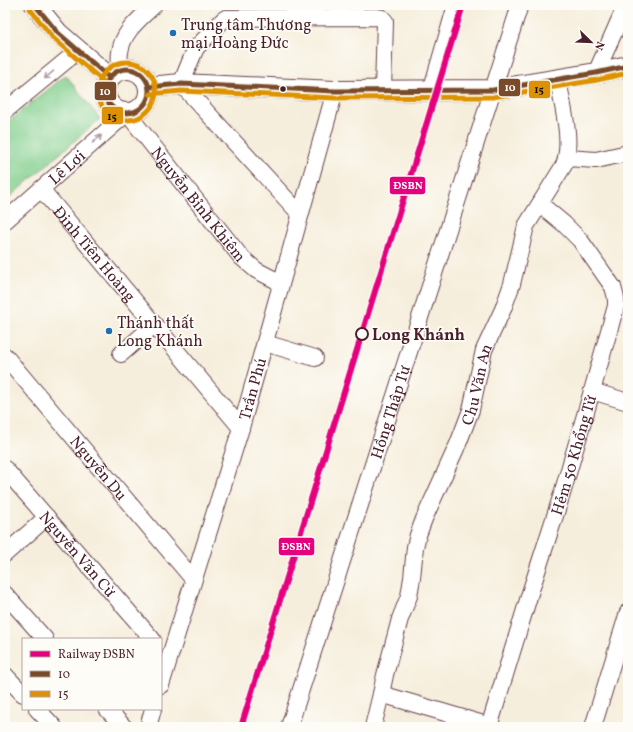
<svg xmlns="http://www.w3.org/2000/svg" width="633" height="732" viewBox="0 0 633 732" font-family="Vollkorn,serif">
	<rect width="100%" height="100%" fill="#fdfcf7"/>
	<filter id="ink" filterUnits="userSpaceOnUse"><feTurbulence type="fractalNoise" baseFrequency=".025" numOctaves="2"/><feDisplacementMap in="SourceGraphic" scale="8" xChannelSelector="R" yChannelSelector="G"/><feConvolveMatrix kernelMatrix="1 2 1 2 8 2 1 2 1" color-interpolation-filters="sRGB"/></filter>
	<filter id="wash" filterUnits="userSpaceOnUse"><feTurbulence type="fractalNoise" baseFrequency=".012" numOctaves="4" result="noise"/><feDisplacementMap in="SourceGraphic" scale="16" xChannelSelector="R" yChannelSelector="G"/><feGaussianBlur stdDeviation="0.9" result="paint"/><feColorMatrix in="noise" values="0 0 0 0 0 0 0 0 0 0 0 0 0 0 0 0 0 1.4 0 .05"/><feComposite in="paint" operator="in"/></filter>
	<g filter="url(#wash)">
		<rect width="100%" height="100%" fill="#f6eedc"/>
		<path fill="#82cf8e" stroke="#66775c" d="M 66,75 L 100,119 L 5,201 L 5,124 Z"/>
	</g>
	<g filter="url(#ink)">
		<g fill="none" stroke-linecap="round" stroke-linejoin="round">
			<g stroke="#643e46" stroke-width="18">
				<g id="minor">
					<path d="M 120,70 C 120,64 119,57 120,52 C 123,31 140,19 154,5"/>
					<path d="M 596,73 L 626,5"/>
					<path d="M 431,91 L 456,5"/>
					<path d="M 5,111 L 79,50"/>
					<path d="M 567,158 L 596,160 L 628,153"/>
					<path id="s1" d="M 41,189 L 241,428"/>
					<path d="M 300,214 L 181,84 L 192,57 L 196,48 L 223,20 L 226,18 L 376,17 L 382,18 L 385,21 L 383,91"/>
					<path id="s2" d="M 5,221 L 127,113 L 241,257 L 256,270 L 281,283"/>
					<path d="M 265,343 L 315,358"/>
					<path d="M 121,354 L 154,325"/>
					<path id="s3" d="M 5,356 L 193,579"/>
					<path d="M 592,391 L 628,402"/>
					<path id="s4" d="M 5,469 L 152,639"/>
					<path d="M 5,554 L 47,517"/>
					<path d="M 5,594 L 45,639"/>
					<path d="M 5,675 L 23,694"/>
					<path id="s5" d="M 161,685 L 241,428 L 335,91"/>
					<path id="s6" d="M 381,694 L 385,675 L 400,619 L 409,596 L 412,578 L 415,547 L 418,535 L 424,519 L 458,444 L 471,410 L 484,350 L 503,309 L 512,284 L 526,226 L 564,165 C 573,140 562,105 558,79"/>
					<path d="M 37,709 L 54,727"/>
					<path d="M 107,709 L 124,727"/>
					<path d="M 148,727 L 153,709"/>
					<path id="s7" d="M 289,727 L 520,5"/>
					<path d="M 373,727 L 381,694 L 490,726"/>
					<path id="s8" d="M 489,727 L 531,590 L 562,494 L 592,391 L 616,306 L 616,298 L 613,287 L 580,240 L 564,224 L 540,204"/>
					<path d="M 593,727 L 628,612"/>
				</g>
			</g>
			<g stroke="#643e46" stroke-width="22">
				<path id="major" d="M 35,5 L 58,33 L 110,78
					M105 91a22 22 0 1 1 44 0a22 22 0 1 1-44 0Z
					M 149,87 L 181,84 L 335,91 L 493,90 L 596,73 L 628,66"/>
			</g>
			<use href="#minor" stroke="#fff" stroke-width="16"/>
			<use href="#major" stroke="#fff" stroke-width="20"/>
			<g stroke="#fdfcf7" stroke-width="8">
				<path id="bus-1" d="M 35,5 L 58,33 L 110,78
					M105 91a22 22 0 1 1 44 0a22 22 0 1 1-44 0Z
					M 149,87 L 181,84 L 335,91 L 493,90 L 596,73 L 628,66"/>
			</g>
			<g stroke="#fdfcf7" stroke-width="8">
				<path id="bus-2" d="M 30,9 L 53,38 L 105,83
					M98 91a29 29 0 1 1 58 0a29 29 0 1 1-58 0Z
					M 150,94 L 181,91 L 335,98 L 493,97 L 597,80 L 628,73"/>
			</g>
			<use href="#bus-1" stroke="#7a4b2a" stroke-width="5"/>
			<use href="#bus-2" stroke="#dd9206" stroke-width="5"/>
			<g stroke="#fdfcf7" stroke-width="9">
				<path id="rail-1" d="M 241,727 L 463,5"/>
			</g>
			<use href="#rail-1" stroke="#e5007d" stroke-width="6"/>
		</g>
		<defs><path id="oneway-shaft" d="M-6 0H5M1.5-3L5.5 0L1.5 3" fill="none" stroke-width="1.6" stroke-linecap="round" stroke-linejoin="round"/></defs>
		<g stroke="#ae9aa0">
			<use href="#oneway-shaft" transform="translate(49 75) rotate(140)"/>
			<use href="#oneway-shaft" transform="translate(97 139) rotate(-42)"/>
		</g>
	</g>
	<g fill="#1f6fb2" stroke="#fdfcf7" stroke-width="1.5">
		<circle cx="173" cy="33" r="4"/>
		<circle cx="109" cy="331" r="4"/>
	</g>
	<circle fill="#4a1f2b" stroke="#fdfcf7" stroke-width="1.5" cx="283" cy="89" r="3.5"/>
	<circle fill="#fdfcf7" stroke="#4a1f2b" stroke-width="2" cx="362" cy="334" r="6"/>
	<g text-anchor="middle" stroke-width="3.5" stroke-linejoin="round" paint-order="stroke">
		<g font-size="16" fill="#4a1f2b" stroke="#fdfcf7" text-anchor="start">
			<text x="181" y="30">Trung tâm Thương<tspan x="181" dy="18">mại Hoàng Đức</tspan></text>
			<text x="117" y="328">Thánh thất<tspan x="117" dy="18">Long Khánh</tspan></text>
		</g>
		<g font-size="16" fill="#4a1f2b" stroke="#fdfcf7">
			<text dy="6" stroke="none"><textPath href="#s2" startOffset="82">Lê Lợi</textPath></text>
			<text dy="6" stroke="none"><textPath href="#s2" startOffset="279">Nguyễn Bỉnh Khiêm</textPath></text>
			<text dy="6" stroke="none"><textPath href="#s1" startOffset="84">Đinh Tiên Hoàng</textPath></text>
			<text dy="6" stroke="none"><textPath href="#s6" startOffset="326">Chu Văn An</textPath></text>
			<text dy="6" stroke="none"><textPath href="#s5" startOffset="310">Trần Phú</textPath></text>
			<text dy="6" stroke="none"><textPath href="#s7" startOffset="331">Hồng Thập Tự</textPath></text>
			<text dy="6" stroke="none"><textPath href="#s8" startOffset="285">Hẻm 50 Khổng Tử</textPath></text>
			<text dy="6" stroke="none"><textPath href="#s3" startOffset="146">Nguyễn Du</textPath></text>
			<text dy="6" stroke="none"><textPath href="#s4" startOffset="112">Nguyễn Văn Cừ</textPath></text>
		</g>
		<g font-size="16" font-weight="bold" fill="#4a1f2b" stroke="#fdfcf7" text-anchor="start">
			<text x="372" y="340">Long Khánh</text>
		</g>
	</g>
	<g stroke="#fdfcf7" stroke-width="1.5">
		<rect x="498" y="78" width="23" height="19" rx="4" fill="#7a4b2a"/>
		<rect x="528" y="80" width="23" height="19" rx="4" fill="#dd9206"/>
		<rect x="94" y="81" width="23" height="20" rx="4" fill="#7a4b2a"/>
		<rect x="101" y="106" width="23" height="19" rx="4" fill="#dd9206"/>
		<rect x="389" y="176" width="37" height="19" rx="4" fill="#e5007d"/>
		<rect x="278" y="537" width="37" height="19" rx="4" fill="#e5007d"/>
	</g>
	<g font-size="11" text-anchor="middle" font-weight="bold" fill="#fff">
		<text x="510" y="91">10</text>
		<text x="105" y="95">10</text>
		<text x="408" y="189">ĐSBN</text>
		<text x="296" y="550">ĐSBN</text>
	</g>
	<g font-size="11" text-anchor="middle" font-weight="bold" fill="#111">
		<text x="539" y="93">15</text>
		<text x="112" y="120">15</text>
	</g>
	<rect width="633" height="732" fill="none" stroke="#fdfcf7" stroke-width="20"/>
	<rect x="22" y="638" width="140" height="72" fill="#fdfcf7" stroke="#b5a4a5"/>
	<rect x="30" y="651" width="20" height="6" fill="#e5007d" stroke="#b5a4a5"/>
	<text x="58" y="658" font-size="12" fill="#4a1f2b">Railway ĐSBN</text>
	<rect x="30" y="671" width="20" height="6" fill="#7a4b2a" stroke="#b5a4a5"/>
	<text x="58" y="678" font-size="12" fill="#4a1f2b">10</text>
	<rect x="30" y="691" width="20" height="6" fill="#dd9206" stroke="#b5a4a5"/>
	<text x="58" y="698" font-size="12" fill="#4a1f2b">15</text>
	<g transform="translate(591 42) rotate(113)" stroke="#fdfcf7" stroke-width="3" paint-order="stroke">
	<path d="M0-3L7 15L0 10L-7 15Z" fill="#4a1f2b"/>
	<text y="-6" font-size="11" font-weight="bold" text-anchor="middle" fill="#4a1f2b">N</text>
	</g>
</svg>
